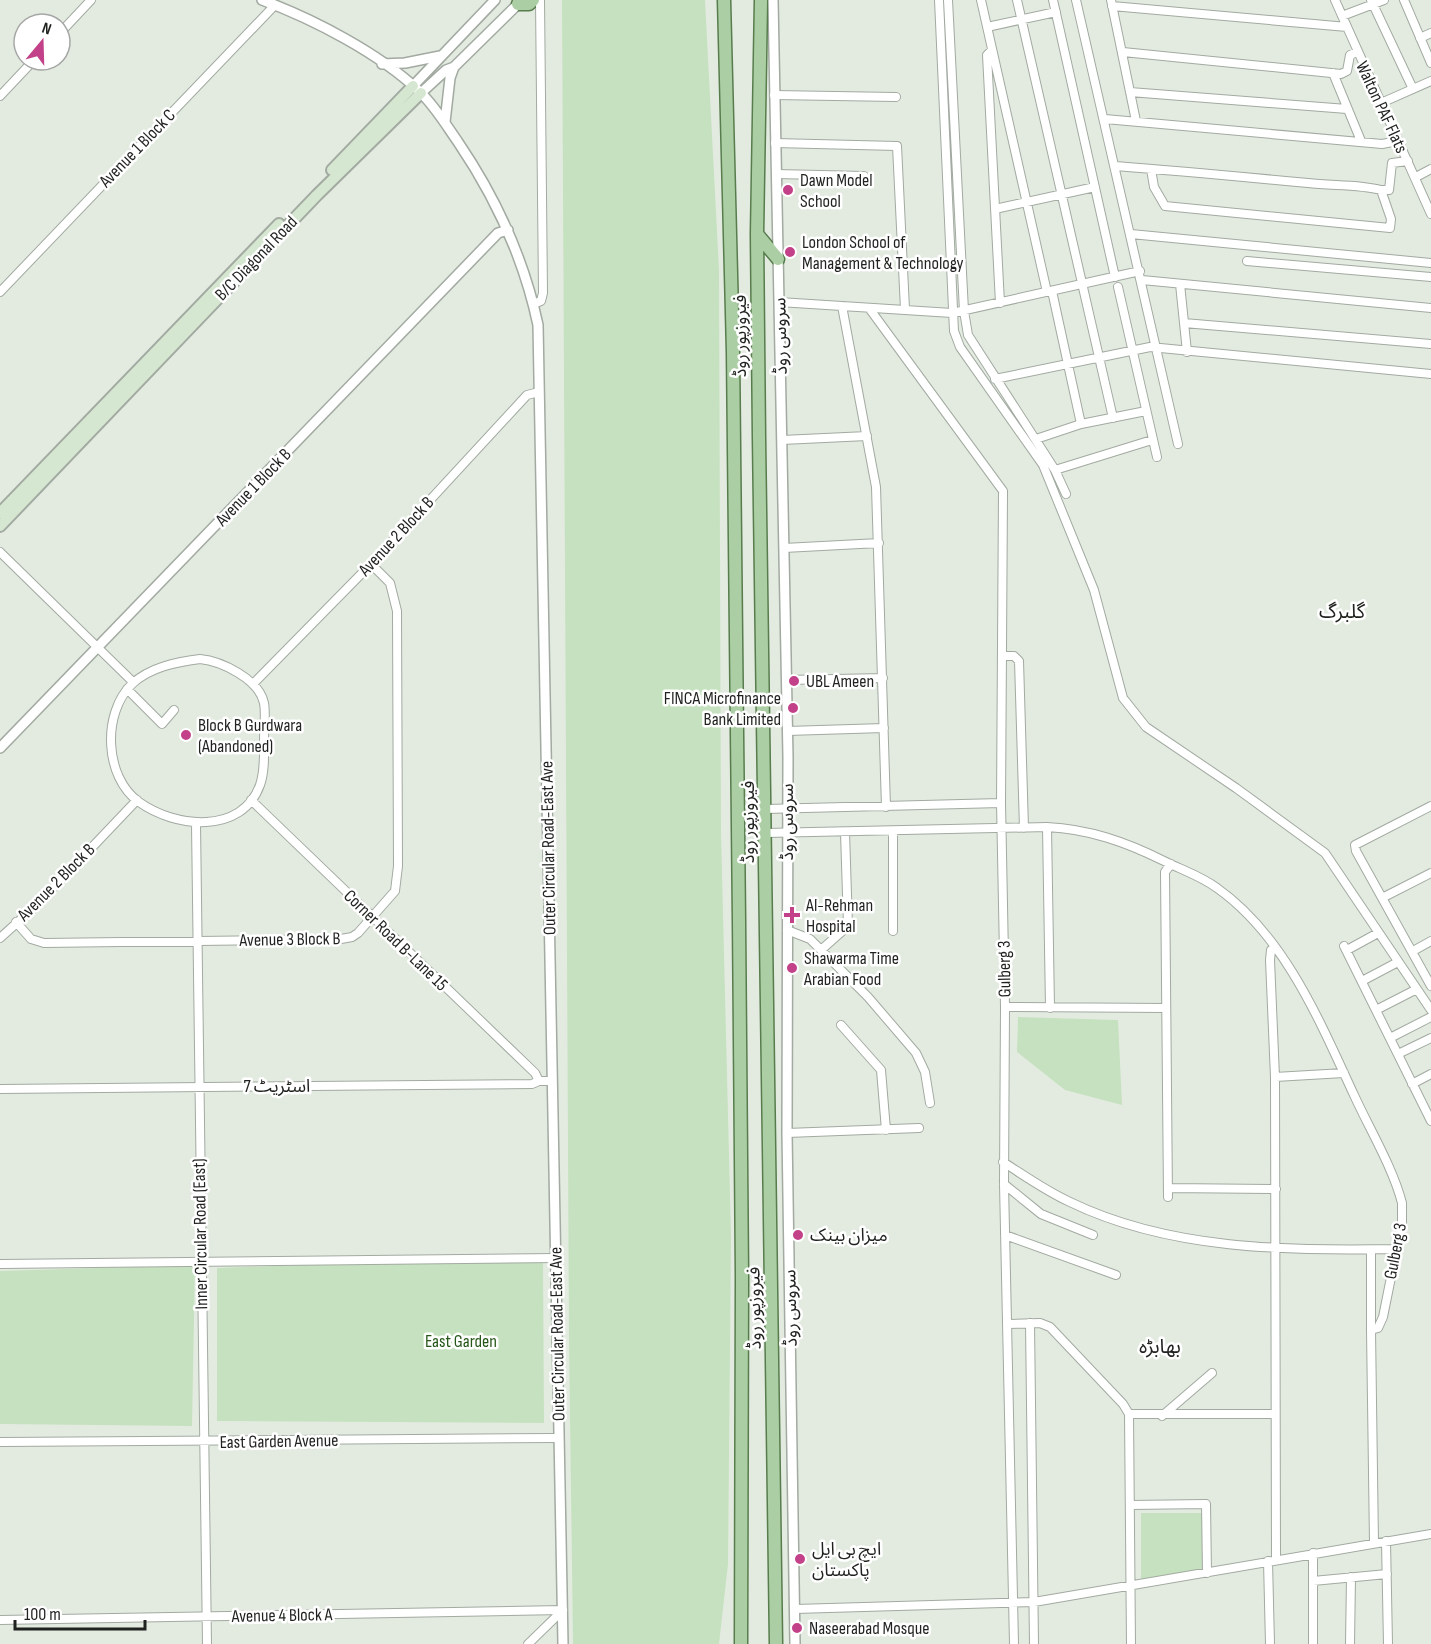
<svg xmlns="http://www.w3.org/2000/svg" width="1431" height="1644" viewBox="0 0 1431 1644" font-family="'Sofia Sans Condensed','Noto Sans Arabic',sans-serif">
	<rect width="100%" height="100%" fill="#e3ebe1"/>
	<path fill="#c6e1bf" d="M 562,0 L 705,0 L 719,270 L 721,832 L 731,1236 L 728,1564 L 719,1644 L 573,1644 L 569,1338 Z
		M 1018,1017 L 1118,1020 L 1122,1105 L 1065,1090 L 1017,1052 Z
		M 543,1256 L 544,1423 L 217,1421 L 217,1268 Z
		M 195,1265 L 192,1426 L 0,1424 L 0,1271 Z
		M 1141,1513 L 1203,1513 L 1205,1569 L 1141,1579 Z"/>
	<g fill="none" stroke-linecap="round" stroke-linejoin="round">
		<g stroke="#a2aaa1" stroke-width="10">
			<path id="minor" d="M 939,0 L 954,331 L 960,347 L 1043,465 L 1094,590 L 1123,698 L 1146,727 L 1236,788 L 1325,853 L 1431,1010
				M 948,0 L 964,311 L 968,335 L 1055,470 L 1152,440
				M 981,0 L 1047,292
				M 1017,0 L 1113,418
				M 1053,0 L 1115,277
				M 1076,0 L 1178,444
				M 1111,0 L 1136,121
				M 1335,0 L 1431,214
				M 1371,0 L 1413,89
				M 1404,0 L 1431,63
				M 1112,6 L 1347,27
				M 1342,16 L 1384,0
				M 987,27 L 1056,12
				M 60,33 L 91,0
				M 1420,38 L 1431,33
				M 992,50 L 987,55 L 1000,303
				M 1123,52 L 1341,74 L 1347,71 L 1350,55 L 1357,52
				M 1333,73 L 1361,141
				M 1130,92 L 1347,109
				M 774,95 L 896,97
				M 0,96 L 34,60
				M 1381,103 L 1431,81
				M 1105,119 L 1382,144 L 1398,141
				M 775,143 L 897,146 L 905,309
				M 1116,166 C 1180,171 1244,177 1308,183 C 1331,186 1358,184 1381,190 L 1391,219 L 1390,228 L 1165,206 L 1154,187 L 1151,169
				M 776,174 L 864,176
				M 1416,177 L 1431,169
				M 1381,190 L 1389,190 L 1392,163 L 1408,161
				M 995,209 L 1095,187
				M 1131,234 L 1431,263
				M 1247,261 L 1431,277
				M 1142,280 L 1431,308
				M 1180,284 L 1187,352
				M 1118,287 L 1157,457
				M 1052,291 L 1081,424
				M 0,292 L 275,5
				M 779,302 L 952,313 L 1140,271
				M 533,304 L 541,301 L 543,293 L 540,0
				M 842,306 L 876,487 L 886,807
				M 1184,323 L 1431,344
				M 995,379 L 1150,347 L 1431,374
				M 1036,439 L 1081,424 L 1146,411
				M 782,440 L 867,436
				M 1055,470 L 1066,494
				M 784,548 L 879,543
				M 0,552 L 133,682
				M 1002,656 L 1014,656 L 1019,661 L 1024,828
				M 200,659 C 221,661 259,679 264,703 C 266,714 264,728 264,740 C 264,754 265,771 260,785 C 242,835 175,828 139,802 C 104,777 102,713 132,684 C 150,667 177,662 200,659 Z
				M 786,680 L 883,678
				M 253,684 L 371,564 L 527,395 L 539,392
				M 127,689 L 162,724 L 174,710
				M 787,731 L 884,728
				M 251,800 L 535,1073 L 539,1081
				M 1001,803 L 1005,1007 L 1004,1184 L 1014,1644
				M 1431,806 L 1355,845 L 1356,851 L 1431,986
				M 766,809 L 1001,803 L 1003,491 L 869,308
				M 196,824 L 207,1644
				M 1047,827 L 1050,1008
				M 766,833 L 1047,827 C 1089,829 1126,842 1164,861 C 1182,870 1201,876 1217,888 C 1285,936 1320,1022 1354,1095 C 1369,1128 1393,1168 1402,1203 L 1402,1223 L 1383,1317 L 1378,1328 L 1371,1330 L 1374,1543
				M 1382,898 L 1431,873
				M 16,922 L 31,939 L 44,943 L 341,939 L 352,937 L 358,933 L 395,891 L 398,866 L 397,611 L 390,583 L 371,564
				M 787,930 L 810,939 L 868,997 L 916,1053 L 925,1072 L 930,1103
				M 893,931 L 893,831
				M 0,938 L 39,903 L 137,800
				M 1344,946 L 1431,1121
				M 1275,948 L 1271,950 L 1270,960 L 1275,1077 L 1276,1560
				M 821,950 L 848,926 L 845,832
				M 1347,950 L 1378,933
				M 1413,951 L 1431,941
				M 1362,981 L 1398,962
				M 1005,1007 L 1166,1008
				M 1376,1010 L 1417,989
				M 841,1025 L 881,1070 L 886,1130
				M 1390,1038 L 1431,1017
				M 1398,1054 L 1431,1038
				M 1275,1077 L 1344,1073
				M 1412,1084 L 1431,1074
				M 0,1089 L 532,1084 L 539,1081 L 552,1081
				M 787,1133 L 919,1128
				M 1003,1162 C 1025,1176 1046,1191 1070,1202 C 1169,1250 1287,1251 1395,1249
				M 1004,1184 L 1041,1214 L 1093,1235
				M 1168,1188 L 1276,1189
				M 1168,1197 L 1165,872 L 1171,864
				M 1005,1235 L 1116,1275
				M 1371,1250 L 1371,1330
				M 0,1264 L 557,1258
				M 1030,1323 L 1034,1644
				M 1008,1324 L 1040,1323 L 1050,1327 L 1123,1404 L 1129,1414 L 1131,1644
				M 1129,1414 L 1275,1414
				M 1162,1416 L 1212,1373
				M 0,1442 L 558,1438
				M 1130,1505 L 1206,1504 L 1207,1573
				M 1386,1541 L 1388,1644
				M 1313,1553 L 1313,1644
				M 1268,1561 L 1270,1644
				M 1313,1581 L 1387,1574
				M 795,1609 L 1034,1602 L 1431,1534
				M 0,1620 L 563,1610
				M 528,1644 L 563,1610
				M 1350,1644 L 1351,1577"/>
		</g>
		<g stroke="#a2aaa1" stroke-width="12">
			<path id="tertiary" d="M 262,0 C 313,19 379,53 419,91 C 435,106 446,125 458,142 C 496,198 524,259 538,325 L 563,1644
				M 773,0 L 788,757 L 787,1133 L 795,1644
				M 382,64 L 405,63 L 440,56
				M 413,86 L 495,0
				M 421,93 L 446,70 L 454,67 L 518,4 L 518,0
				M 445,122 L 450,78 L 454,67
				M 0,748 L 498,233 L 508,230"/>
		</g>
		<g stroke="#a2aaa1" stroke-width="14">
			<path id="secondary" d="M 332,170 L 413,86
				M 0,513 L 279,224
				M 0,526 L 317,195 L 421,93"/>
		</g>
		<g stroke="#577d4d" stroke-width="15">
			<path id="primary" d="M 724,0 L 733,352 L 739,921 L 742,1277 L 741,1644
				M 761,0 L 757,234 L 759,438 L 776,1644
				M 518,4 L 529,4 L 533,0
				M 757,234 L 778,259"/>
		</g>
		<use href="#minor" stroke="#fff" stroke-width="8"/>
		<use href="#tertiary" stroke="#fff" stroke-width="9"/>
		<use href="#secondary" stroke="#d6e7d1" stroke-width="10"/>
		<use href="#primary" stroke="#accea4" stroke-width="12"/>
	</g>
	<g fill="#c24189" stroke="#fff" stroke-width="2">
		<circle cx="788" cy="190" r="6"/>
		<circle cx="790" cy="252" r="6"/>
		<circle cx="794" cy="681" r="6"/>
		<circle cx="793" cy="708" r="6"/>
		<circle cx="186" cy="735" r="6"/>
		<path d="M789 906h6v6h6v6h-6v6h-6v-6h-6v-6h6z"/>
		<circle cx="792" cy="968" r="6"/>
		<circle cx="798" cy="1235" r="6"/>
		<circle cx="800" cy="1559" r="6"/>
		<circle cx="797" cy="1628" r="6"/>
	</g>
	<g text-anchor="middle" stroke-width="5" stroke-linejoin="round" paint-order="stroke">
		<g font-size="18" fill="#1f221e" stroke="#fff">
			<text transform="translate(1382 107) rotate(65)" y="6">Walton PAF Flats</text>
			<text transform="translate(137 148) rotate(-46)" y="6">Avenue 1 Block C</text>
			<text transform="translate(256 258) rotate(-46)" y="6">B/C Diagonal Road</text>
			<text transform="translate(740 336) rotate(-90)" y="6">فیروزپور روڈ</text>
			<text transform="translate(780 336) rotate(-91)" y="6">سروس روڈ</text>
			<text transform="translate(253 487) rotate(-46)" y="6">Avenue 1 Block B</text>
			<text transform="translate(396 536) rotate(-47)" y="6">Avenue 2 Block B</text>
			<text transform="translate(748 822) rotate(-90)" y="6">فیروزپور روڈ</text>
			<text transform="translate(787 822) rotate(-90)" y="6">سروس روڈ</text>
			<text transform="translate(548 848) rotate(-91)" y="6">Outer Circular Road-East Ave</text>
			<text transform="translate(56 882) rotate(-45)" y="6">Avenue 2 Block B</text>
			<text transform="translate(290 939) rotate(-1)" y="6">Avenue 3 Block B</text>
			<text transform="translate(396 940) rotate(44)" y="6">Corner Road B-Lane 15</text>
			<text transform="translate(1004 969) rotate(-91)" y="6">Gulberg 3</text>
			<text x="277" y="1092">اسٹریٹ 7</text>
			<text transform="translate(200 1234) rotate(-91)" y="6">Inner Circular Road (East)</text>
			<text transform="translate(1395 1251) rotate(-79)" y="6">Gulberg 3</text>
			<text transform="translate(754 1308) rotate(-91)" y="6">فیروزپور روڈ</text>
			<text transform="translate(790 1308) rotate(-91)" y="6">سروس روڈ</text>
			<text transform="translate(557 1334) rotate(-91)" y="6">Outer Circular Road-East Ave</text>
			<text transform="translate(279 1441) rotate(-1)" y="6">East Garden Avenue</text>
			<text transform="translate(282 1615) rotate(-1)" y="6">Avenue 4 Block A</text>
		</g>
		<g font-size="18" fill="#1f221e" stroke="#fff" text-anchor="start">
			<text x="800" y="186">Dawn Model<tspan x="800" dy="21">School</tspan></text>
			<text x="802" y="248">London School of<tspan x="802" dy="21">Management &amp; Technology</tspan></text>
			<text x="806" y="687">UBL Ameen</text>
			<text x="781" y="704" text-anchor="end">FINCA Microfinance<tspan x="781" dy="21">Bank Limited</tspan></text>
			<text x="198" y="731">Block B Gurdwara<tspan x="198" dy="21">(Abandoned)</tspan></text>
			<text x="806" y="911">Al-Rehman<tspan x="806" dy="21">Hospital</tspan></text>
			<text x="804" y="964">Shawarma Time<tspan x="804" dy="21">Arabian Food</tspan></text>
			<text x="810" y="1241">میزان بینک</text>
			<text x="812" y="1555">ایچ بی ایل<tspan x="812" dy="21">پاکستان</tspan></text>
			<text x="809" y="1634">Naseerabad Mosque</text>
		</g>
		<g font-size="18" fill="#265719" stroke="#fff">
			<text x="461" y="1347">East Garden</text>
		</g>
		<g font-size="20" fill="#1f221e" stroke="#fff">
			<text x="1342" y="618">گلبرگ</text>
			<text x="1160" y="1353">بھابڑہ</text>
		</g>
	</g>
	<g transform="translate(42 42) rotate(19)"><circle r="28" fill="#ffffff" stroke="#a5a7a5" stroke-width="1.5"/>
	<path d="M0-4.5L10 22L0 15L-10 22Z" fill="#c24189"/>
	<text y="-9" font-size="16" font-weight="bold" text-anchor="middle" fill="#1f221e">N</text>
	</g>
	<path d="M15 1620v9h130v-9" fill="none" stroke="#1f221e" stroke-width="3"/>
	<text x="24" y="1620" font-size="18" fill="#1f221e" stroke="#ffffff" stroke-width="4.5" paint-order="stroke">100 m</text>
</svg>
